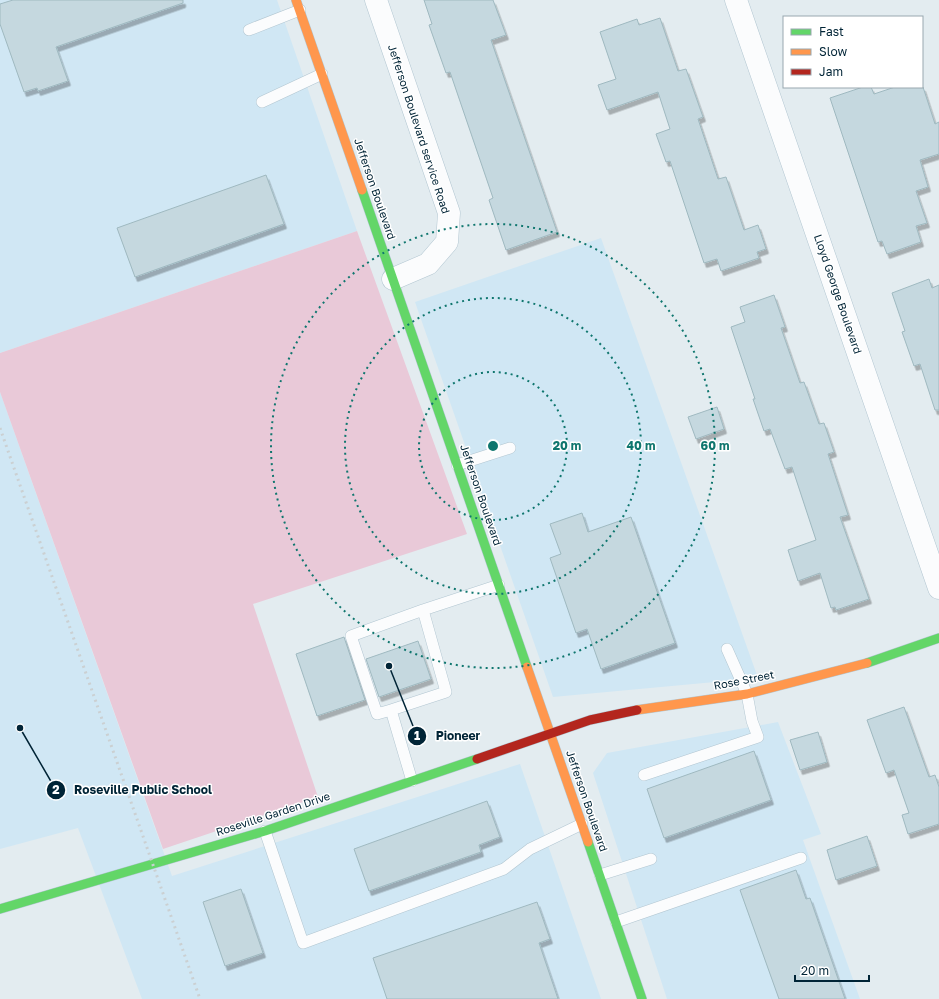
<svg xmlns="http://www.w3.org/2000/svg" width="939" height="999" viewBox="0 0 939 999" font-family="'Golos Text',sans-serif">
	<defs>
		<filter id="shadow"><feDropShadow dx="2.5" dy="4.5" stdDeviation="0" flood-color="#0004"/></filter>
	</defs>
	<rect width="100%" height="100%" fill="#e3ecf0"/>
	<path fill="#d0e7f4" d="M 0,0 L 277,0 L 357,231 L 0,353 Z
		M 601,238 L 758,678 L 553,697 L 415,302 Z
		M 0,392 L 172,876 L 520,764 L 601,999 L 142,999 L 78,828 L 0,849 Z
		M 778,722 L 821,834 L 803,840 L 860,999 L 667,999 L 593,773 L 607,753 Z"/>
	<path fill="#e9c9d8" d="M 357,231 L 467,534 L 253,604 L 318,797 L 163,849 L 0,392 L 0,353 Z"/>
	<path fill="#c5d8df" stroke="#9fb9c0" filter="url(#shadow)" d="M 13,0 L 183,0 L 183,3 L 56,47 L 68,81 L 38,91 L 37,88 L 24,92 L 0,24 L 0,4 Z
		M 424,0 L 493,0 L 506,35 L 491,40 L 557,232 L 506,250 L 489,200 L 493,198 L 450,72 L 446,73 L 429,25 L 432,24 Z
		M 660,18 L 678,71 L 686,69 L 703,117 L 698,119 L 718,179 L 726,177 L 744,230 L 758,225 L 766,249 L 757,252 L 759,258 L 721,271 L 717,259 L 704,263 L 670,161 L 666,162 L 656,134 L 670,129 L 658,92 L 607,110 L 598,85 L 616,79 L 600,32 L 637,19 L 639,25 Z
		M 863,87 L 871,87 L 874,94 L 895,87 L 923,87 L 935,124 L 939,122 L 939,154 L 920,160 L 928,187 L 916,191 L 927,223 L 916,226 L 921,242 L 887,254 L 882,241 L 878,242 L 830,98 Z
		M 266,175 L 284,224 L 135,277 L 117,228 Z
		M 929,279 L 932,288 L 939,285 L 939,410 L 935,410 L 920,364 L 914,366 L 902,332 L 905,331 L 892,293 Z
		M 774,295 L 785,327 L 781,328 L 800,383 L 804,382 L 819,424 L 824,423 L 834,452 L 828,454 L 848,515 L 840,517 L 869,599 L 836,610 L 835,607 L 831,608 L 820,573 L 798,581 L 788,550 L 816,540 L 792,467 L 785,469 L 770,429 L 764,431 L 753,399 L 755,399 L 731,327 L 745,322 L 740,307 Z
		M 717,407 L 724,429 L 696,439 L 688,417 Z
		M 582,513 L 588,532 L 631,517 L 675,643 L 601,669 L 587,629 L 576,633 L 550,558 L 561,554 L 550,524 Z
		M 344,637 L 365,700 L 317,716 L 296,654 Z
		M 418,641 L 431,679 L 379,697 L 366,659 Z
		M 904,707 L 929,777 L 935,775 L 939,787 L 939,824 L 908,834 L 902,815 L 909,813 L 894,770 L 886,773 L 867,720 Z
		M 818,732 L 827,762 L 800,770 L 790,740 Z
		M 754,751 L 771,800 L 664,838 L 647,789 Z
		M 487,801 L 500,837 L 479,845 L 481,852 L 369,891 L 354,849 Z
		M 867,836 L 877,866 L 836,880 L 827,850 Z
		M 796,870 L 806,899 L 810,898 L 845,999 L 779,999 L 740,890 Z
		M 241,889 L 263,953 L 225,966 L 203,902 Z
		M 537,902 L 550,939 L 539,943 L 558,999 L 387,999 L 373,958 Z"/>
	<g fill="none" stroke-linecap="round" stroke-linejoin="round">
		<g stroke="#b2c6d1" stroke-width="12">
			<path id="lane" d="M 249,30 L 300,10
				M 262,102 L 322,74
				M 457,465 L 510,448
				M 391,710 L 377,714 L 351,636 L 423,610
				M 644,775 L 758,737 L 752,721 L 747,694 L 727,649
				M 412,781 L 391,710 L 446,692 L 423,610 L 499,585
				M 265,831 L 303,943 L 504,869 L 530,849 L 582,824
				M 600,875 L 651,859
				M 616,922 L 801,858"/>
		</g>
		<g stroke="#b2c6d1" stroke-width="23">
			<path id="street" d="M 376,0 L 449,213 L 447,242 L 428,264 L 393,279
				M 736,0 L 939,588"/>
		</g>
		<g stroke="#b2c6d1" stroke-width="10">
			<path id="fast" d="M 362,190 L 527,667
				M 867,663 L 939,638
				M 588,842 L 642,999
				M 0,909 L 265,831 L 477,759"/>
		</g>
		<g stroke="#b2c6d1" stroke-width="10">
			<path id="slow" d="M 296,0 L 362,190
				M 527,667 L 588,842
				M 637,710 L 747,694 L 867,663"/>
		</g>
		<g stroke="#b2c6d1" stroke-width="10">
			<path id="jam" d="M 477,759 L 590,720 L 637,710"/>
		</g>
		<use href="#lane" stroke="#fbfcfd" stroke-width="11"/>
		<use href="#street" stroke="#fbfcfd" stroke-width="22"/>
		<use href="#fast" stroke="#63d668" stroke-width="9"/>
		<use href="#slow" stroke="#ff974d" stroke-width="9"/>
		<use href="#jam" stroke="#b3261e" stroke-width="9"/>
		<path stroke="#cbd0d2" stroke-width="3" stroke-dasharray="2 4" stroke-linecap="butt" d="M 0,428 L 200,999"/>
	</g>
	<g fill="none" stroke="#0f766e" stroke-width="2" stroke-dasharray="2 4">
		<circle cx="493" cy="446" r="74"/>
		<circle cx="493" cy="446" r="148"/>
		<circle cx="493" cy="446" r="222"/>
	</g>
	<g text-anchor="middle" stroke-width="3" stroke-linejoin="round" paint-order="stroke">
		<g font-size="11" fill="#002436" stroke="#fff">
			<text transform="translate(419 129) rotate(72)" y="4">Jefferson Boulevard service Road</text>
			<text transform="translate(375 189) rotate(71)" y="4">Jefferson Boulevard</text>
			<text transform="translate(838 294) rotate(71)" y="4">Lloyd George Boulevard</text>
			<text transform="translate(481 495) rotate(71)" y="4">Jefferson Boulevard</text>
			<text transform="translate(744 680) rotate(-11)" y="4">Rose Street</text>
			<text transform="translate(587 801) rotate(71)" y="4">Jefferson Boulevard</text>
			<text transform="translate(273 814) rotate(-18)" y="4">Roseville Garden Drive</text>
		</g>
	</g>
	<circle cx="493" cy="446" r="6" fill="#0f766e" stroke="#fff" stroke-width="2"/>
	<g font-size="12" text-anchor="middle" font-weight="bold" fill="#0f766e" stroke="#fff" stroke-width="3" stroke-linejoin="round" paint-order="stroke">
		<text x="567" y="450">20 m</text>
		<text x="641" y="450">40 m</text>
		<text x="715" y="450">60 m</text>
	</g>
	<path fill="none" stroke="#002436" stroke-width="1.5" d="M389 666L417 736M20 728L56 790"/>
	<g fill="#002436" stroke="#fff" stroke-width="1.5">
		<circle cx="389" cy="666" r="4"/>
		<circle cx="20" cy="728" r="4"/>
		<circle cx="417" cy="736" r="10"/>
		<circle cx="56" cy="790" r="10"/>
	</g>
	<g font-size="12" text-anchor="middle" font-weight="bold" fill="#fff">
		<text x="417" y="740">1</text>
		<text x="56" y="794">2</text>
	</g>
	<g font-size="12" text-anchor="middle" font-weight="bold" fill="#002436" stroke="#fff" stroke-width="3" stroke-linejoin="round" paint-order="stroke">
		<text x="458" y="740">Pioneer</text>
		<text x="143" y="794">Roseville Public School</text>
	</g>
	<rect x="783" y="16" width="140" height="72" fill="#ffffff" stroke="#99a7af"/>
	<rect x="791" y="29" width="20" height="6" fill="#63d668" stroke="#99a7af"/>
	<text x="819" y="36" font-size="12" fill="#002436">Fast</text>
	<rect x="791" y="49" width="20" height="6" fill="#ff974d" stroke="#99a7af"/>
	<text x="819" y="56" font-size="12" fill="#002436">Slow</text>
	<rect x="791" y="69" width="20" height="6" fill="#b3261e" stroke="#99a7af"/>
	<text x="819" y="76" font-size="12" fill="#002436">Jam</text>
	<path d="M795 975v6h74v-6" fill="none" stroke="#002436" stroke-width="2"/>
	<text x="801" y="975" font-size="12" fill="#002436" stroke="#ffffff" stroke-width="3" paint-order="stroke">20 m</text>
</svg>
